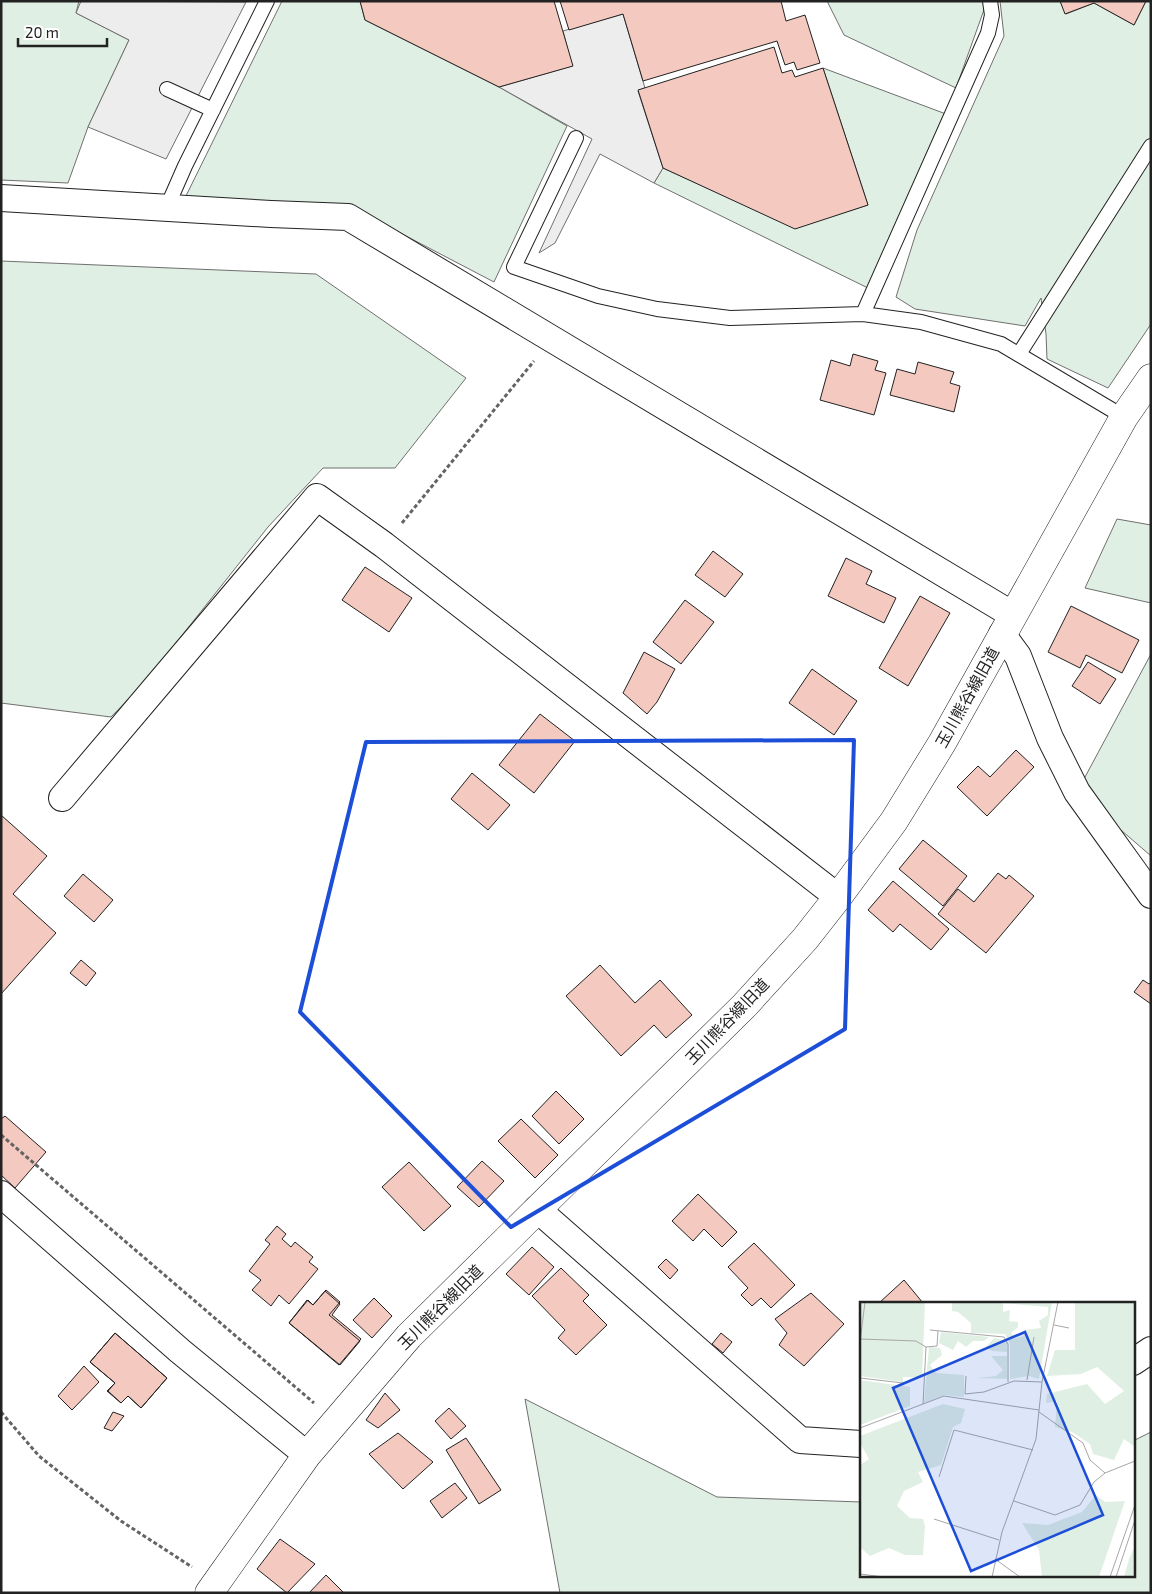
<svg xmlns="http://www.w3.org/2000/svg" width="1152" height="1594" viewBox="0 0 1152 1594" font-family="'Exo 2','Noto Sans JP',sans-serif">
	<rect width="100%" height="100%" fill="#fff"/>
	<path fill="#e0efe3" stroke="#6f6f6f" d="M 1,1 L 79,1 L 76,13 L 129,40 L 88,127 L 68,183 L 1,180 Z
		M 282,1 L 360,1 L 365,20 L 499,87 L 567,126 L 494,282 L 362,213 L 182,204 Z
		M 827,1 L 983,1 L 985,7 L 956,88 L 844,35 Z
		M 1000,1 L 1060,1 L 1066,14 L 1094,3 L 1134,25 L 1146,1 L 1151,1 L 1151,324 L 1108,388 L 1047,359 L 1046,334 L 1041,298 L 1025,326 L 915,309 L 896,297 L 917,230 L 1004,36 Z
		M 823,68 L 946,114 L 870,289 L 654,183 L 663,168 L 795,228 L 868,205 Z
		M 1,261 L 316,274 L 466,378 L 395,468 L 323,468 L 268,527 L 145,682 L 111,717 L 1,703 Z
		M 1117,519 L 1151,525 L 1151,603 L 1085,588 Z
		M 1151,654 L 1151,856 L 1077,792 Z
		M 525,1399 L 717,1497 L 861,1502 L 861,1575 L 1133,1575 L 1133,1441 L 1151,1432 L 1151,1593 L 560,1593 Z"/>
	<path fill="#ededed" stroke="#6f6f6f" d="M 81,1 L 246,2 L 166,159 L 88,127 L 129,40 L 76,13 Z
		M 623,14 L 645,88 L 638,91 L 663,168 L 654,183 L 600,154 L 555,243 L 539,253 L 592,139 L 499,87 L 572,66 L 563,31 Z"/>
	<path fill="#f3c9c0" stroke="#222" d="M 360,1 L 554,1 L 573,66 L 499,87 L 365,20 Z
		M 560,1 L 781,1 L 786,21 L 805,15 L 820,63 L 797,70 L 794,62 L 785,65 L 777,41 L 643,81 L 623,14 L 569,30 Z
		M 1060,1 L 1146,1 L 1134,25 L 1094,3 L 1065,14 Z
		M 774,47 L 782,73 L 792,70 L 795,77 L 823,68 L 868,205 L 795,229 L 663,168 L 638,90 Z
		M 853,354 L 878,361 L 875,370 L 886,373 L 874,415 L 820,400 L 831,360 L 850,366 Z
		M 918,362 L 954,372 L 950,383 L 960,386 L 954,412 L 890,395 L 897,369 L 915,374 Z
		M 713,551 L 743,574 L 725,597 L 695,575 Z
		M 846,558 L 872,571 L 866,584 L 896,598 L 884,623 L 828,596 Z
		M 365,567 L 412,598 L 389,632 L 342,600 Z
		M 920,596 L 950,613 L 908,686 L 879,668 Z
		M 685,600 L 714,622 L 681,664 L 653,642 Z
		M 1071,606 L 1139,640 L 1122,673 L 1086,655 L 1080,668 L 1048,652 Z
		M 644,652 L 675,669 L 657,702 L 647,714 L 623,693 Z
		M 1088,662 L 1116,679 L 1100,704 L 1072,686 Z
		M 812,669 L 857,701 L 834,735 L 789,703 Z
		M 540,714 L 575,741 L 534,793 L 499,765 Z
		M 1016,750 L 1034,767 L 987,816 L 957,787 L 978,766 L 990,777 Z
		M 472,773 L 510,805 L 488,830 L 451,799 Z
		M 1,815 L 47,856 L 13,894 L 56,933 L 1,994 Z
		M 923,840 L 967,876 L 943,906 L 899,869 Z
		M 998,873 L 1006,879 L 1009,875 L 1034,896 L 986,953 L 938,914 L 958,889 L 974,902 Z
		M 83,874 L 113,900 L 94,922 L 64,896 Z
		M 893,881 L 949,929 L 931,950 L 900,924 L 893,932 L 868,910 Z
		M 81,960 L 96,973 L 86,986 L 70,973 Z
		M 600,965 L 635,1003 L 660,980 L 692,1015 L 666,1038 L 654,1025 L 621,1056 L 566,996 Z
		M 1143,980 L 1149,984 L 1151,982 L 1151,1004 L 1134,992 Z
		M 556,1091 L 584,1119 L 559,1144 L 532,1116 Z
		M 5,1116 L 46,1152 L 15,1188 L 1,1175 L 1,1119 Z
		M 521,1119 L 558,1155 L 535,1178 L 498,1141 Z
		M 482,1161 L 504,1181 L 479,1207 L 457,1187 Z
		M 409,1162 L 451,1206 L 424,1231 L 382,1187 Z
		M 698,1194 L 737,1232 L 722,1247 L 704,1229 L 693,1241 L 672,1221 Z
		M 277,1226 L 286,1234 L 282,1239 L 291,1247 L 295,1242 L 313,1257 L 309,1262 L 318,1269 L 289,1304 L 279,1295 L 271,1306 L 252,1290 L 261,1280 L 249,1271 L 270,1244 L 265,1240 Z
		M 754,1243 L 795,1285 L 771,1308 L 761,1298 L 752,1306 L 741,1295 L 748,1288 L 728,1267 Z
		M 532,1247 L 554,1267 L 529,1295 L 506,1274 Z
		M 666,1259 L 678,1270 L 670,1279 L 658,1267 Z
		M 561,1268 L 589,1295 L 583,1301 L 607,1325 L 576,1355 L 558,1338 L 565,1330 L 532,1296 Z
		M 904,1280 L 923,1303 L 879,1303 Z
		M 326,1290 L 340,1302 L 329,1315 L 360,1341 L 340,1365 L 289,1323 L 308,1300 L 313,1305 Z
		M 325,1291 L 340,1304 L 332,1315 L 361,1339 L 339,1365 L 289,1323 L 307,1300 L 313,1305 Z
		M 811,1293 L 844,1324 L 804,1366 L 779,1345 L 787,1333 L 775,1319 Z
		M 374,1298 L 392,1316 L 372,1338 L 353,1320 Z
		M 115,1333 L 167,1378 L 141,1408 L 128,1396 L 121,1403 L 107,1391 L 115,1383 L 90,1362 Z
		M 115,1333 L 167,1378 L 141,1408 L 128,1396 L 121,1403 L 108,1391 L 115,1383 L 90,1362 Z
		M 721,1333 L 732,1342 L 723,1353 L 712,1344 Z
		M 84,1366 L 99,1382 L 72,1410 L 58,1396 Z
		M 385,1393 L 400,1410 L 378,1428 L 366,1420 Z
		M 449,1408 L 466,1426 L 451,1439 L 435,1421 Z
		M 113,1412 L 124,1416 L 112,1431 L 104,1428 Z
		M 398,1433 L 433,1462 L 403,1489 L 369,1454 Z
		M 466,1438 L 501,1490 L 479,1504 L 446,1450 Z
		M 455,1483 L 467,1498 L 442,1518 L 430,1501 Z
		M 280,1539 L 315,1564 L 287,1593 L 257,1569 Z
		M 326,1575 L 344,1593 L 309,1593 Z"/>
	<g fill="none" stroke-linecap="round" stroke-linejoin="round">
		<g stroke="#222" stroke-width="16">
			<path id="lane" d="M 167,89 L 213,110
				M 576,138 L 514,267 L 598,296 L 657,309 L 730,318 L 863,314 L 921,322 L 1001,344 L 1124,417
				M 167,207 L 185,166 L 267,1
				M 863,314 L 988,33 L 992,15 L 990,1
				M 1019,354 L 1151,146"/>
		</g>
		<g stroke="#222" stroke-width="28">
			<path id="street" d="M 1,198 L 271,214 L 348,217 L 1013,615
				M 1002,634 L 1018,656 L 1050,738 L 1077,792 L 1151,895
				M 62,798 L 317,497 L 384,545 L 838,897
				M 1,1194 L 180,1351 L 307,1455
				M 537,1209 L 800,1440 L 861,1444
				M 1133,1362 L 1151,1350"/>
		</g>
		<g stroke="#222" stroke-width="29">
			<path id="secondary" d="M 209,1593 L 307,1455 L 409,1336 L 745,1005 L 805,939 L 838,897 L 894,821 L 942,743 L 1124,417 L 1151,378"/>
		</g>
		<path stroke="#646464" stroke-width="3" stroke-dasharray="4 2.5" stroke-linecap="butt" d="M 402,523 L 534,361
			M 1,1135 L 314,1403
			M 1,1412 L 39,1456 L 121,1521 L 192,1567"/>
		<use href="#lane" stroke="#fff" stroke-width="14"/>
		<use href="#street" stroke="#fff" stroke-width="26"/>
		<use href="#secondary" stroke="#fff" stroke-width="28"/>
	</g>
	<path fill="none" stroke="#1d4ed8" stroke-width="4" stroke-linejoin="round" d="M 854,740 L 845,1029 L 511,1227 L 300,1012 L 366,742 Z"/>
	<g text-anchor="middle" stroke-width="4" stroke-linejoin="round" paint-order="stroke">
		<g font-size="16" fill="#222" stroke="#fff">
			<text transform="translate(967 697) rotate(-61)" y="6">玉川熊谷線旧道</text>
			<text transform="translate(727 1021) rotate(-46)" y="6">玉川熊谷線旧道</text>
			<text transform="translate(440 1307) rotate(-45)" y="6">玉川熊谷線旧道</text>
		</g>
	</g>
	<g transform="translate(860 1302)">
		<rect width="275" height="275" fill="#fff"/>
		<path d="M 0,0 L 65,0 L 62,75 L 43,75 L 43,80 L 0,74 ZM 92,0 L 192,0 L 179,77 L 169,74 L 150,77 L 150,42 L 145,32 L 111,31 L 111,21 L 98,10 L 92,9 ZM 143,1 L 188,5 L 188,13 L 179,19 L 181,26 L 165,28 L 164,34 L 156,36 L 151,31 L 158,25 L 158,20 L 149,19 L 150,8 L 143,10 ZM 215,0 L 275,0 L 275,145 L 264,137 L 254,158 L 233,152 L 230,142 L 212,130 L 195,125 L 197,99 L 186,101 L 187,92 L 227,82 L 245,102 L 264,89 L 237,65 L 221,72 L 187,74 L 195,48 L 215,48 ZM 81,30 L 129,35 L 124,39 L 113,39 L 106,45 L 98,39 L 93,48 L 79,41 ZM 134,36 L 147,39 L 147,50 L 132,49 L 126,45 ZM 69,45 L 80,46 L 82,53 L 70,63 L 76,71 L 104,73 L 104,95 L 85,93 L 64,101 ZM 131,54 L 147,54 L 147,77 L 117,76 L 136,74 L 143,68 ZM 0,78 L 50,85 L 50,104 L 0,123 ZM 83,102 L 105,107 L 101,121 L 93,125 L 81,163 L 58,170 L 63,180 L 44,189 L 37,204 L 50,216 L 63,217 L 65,224 L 63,253 L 45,253 L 29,246 L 10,254 L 0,245 L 0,163 L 9,157 L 0,141 L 0,134 ZM 236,193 L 245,200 L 265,199 L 239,275 L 182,275 L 179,248 L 162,221 L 188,223 L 222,210 ZM 275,244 L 275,275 L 264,275 L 269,257 Z" fill="#e0efe3" fill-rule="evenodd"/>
		<path fill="none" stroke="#a7a7a7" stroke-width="1" d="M 194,23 L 209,26M 70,28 L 144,35 L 148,42 L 148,80M 0,37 L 56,39 L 66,45M 0,40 L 5,0M 106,74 L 105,92 L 124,90 L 154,79 L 182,80M 0,76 L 43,81M 167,78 L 174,35M 63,102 L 66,45 L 77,44 L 78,29M 179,110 L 223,141 L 230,158 L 245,171M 0,126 L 84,94 L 179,108M 79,175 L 94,128 L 173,148M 154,199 L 195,213 L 220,203 L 234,180 L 245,171 L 275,159M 74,217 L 139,238M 135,257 L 160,275M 0,272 L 24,275M 132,275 L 142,230 L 176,137 L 182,80 L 198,0M 250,275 L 275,203M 256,275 L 275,218"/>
		<path fill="#1d4ed8" fill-opacity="0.15" stroke="#1d4ed8" stroke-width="2.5" d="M 165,30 L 243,213 L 111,269 L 33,86 Z"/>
		<rect width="275" height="275" fill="none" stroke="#222" stroke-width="2.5"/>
	</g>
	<rect width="1152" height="1594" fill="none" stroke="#222222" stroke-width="5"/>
	<path d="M18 38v8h89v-8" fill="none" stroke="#222222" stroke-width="2.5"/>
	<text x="25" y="38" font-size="15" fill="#222222" stroke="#ffffff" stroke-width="4" paint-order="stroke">20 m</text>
</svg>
